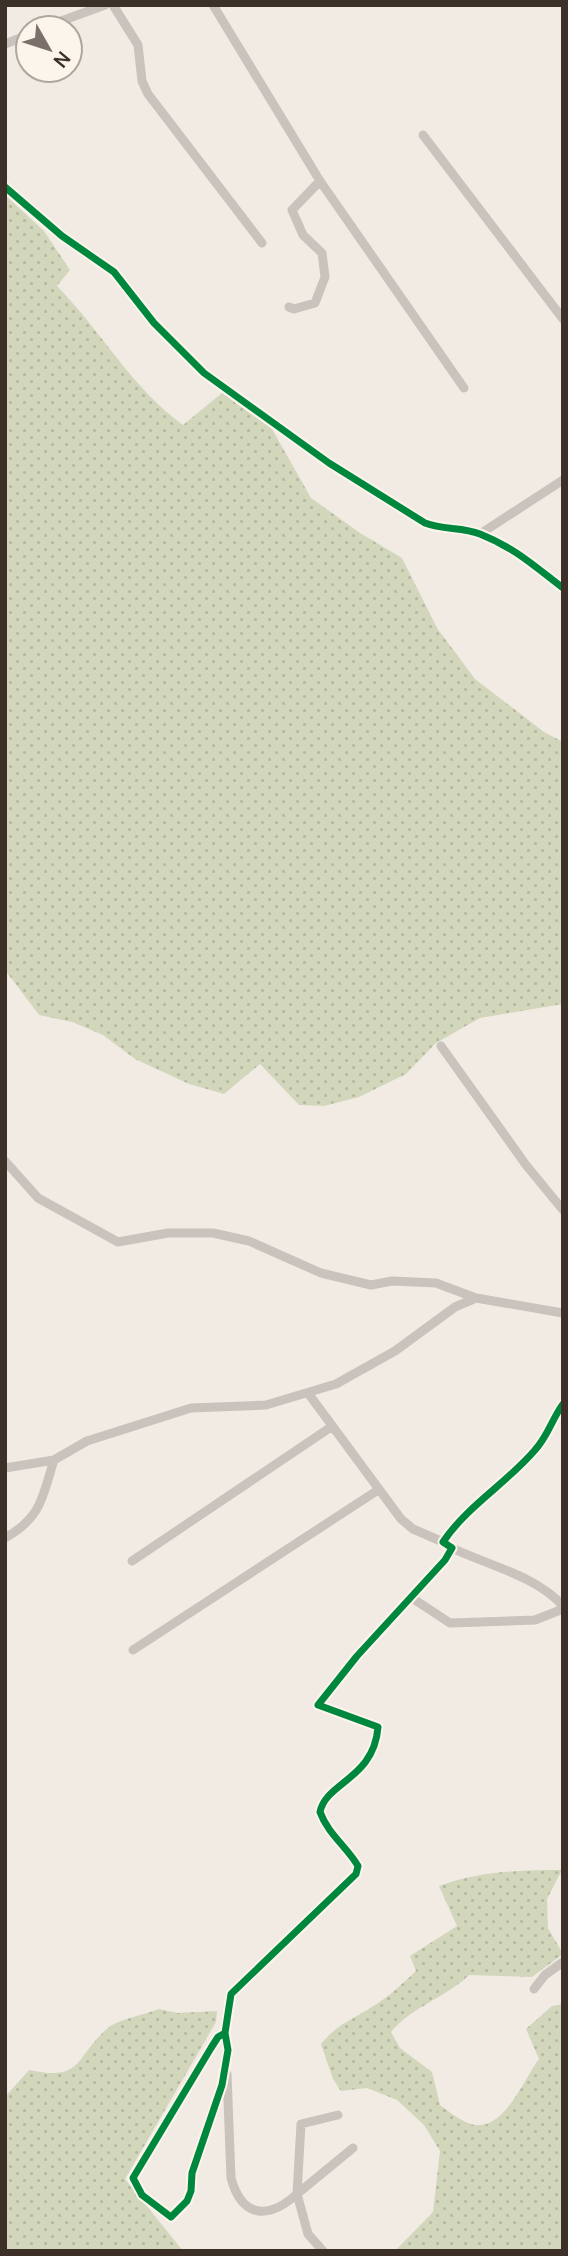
<svg xmlns="http://www.w3.org/2000/svg" width="568" height="2256" viewBox="0 0 568 2256" font-family="Manrope,sans-serif">
	<defs>
		<pattern id="grass-dots" width="8" height="8" patternUnits="userSpaceOnUse" patternTransform="scale(1.75)"><rect width="8" height="8" fill="#d2d7bc"/><path d="M2 2h.1M6 6h.1" fill="none" stroke="#b5b9a2" stroke-width="1.8" stroke-linecap="round"/></pattern>
	</defs>
	<rect width="100%" height="100%" fill="#f1ebe4"/>
	<path fill="url(#grass-dots)" d="M 5,195 L 44,231 L 70,270 L 57,286 C 101,331 132,388 183,425 L 222,393 L 272,429 L 311,498 L 360,533 L 402,558 L 437,628 L 475,679 L 544,732 L 563,742 L 563,1004 L 480,1018 L 436,1043 L 406,1074 L 359,1097 L 324,1106 L 299,1105 L 260,1064 L 224,1094 L 189,1084 L 135,1059 L 103,1035 L 72,1022 L 39,1015 L 5,970 Z
		M 562,1870 L 547,1899 L 548,1928 L 563,1954 L 532,1977 L 469,1975 C 445,1998 413,2006 391,2032 L 400,2048 L 432,2072 L 440,2105 C 448,2111 458,2119 468,2123 C 502,2137 523,2080 539,2059 L 526,2029 L 552,2006 L 563,2004 L 563,2251 L 395,2251 L 433,2212 L 440,2151 L 424,2125 L 397,2100 L 367,2088 L 341,2091 L 333,2079 L 321,2044 C 339,2022 355,2019 378,2003 C 392,1994 404,1982 416,1971 L 410,1956 L 457,1926 L 439,1886 C 479,1871 521,1870 562,1870 Z
		M 159,2009 L 178,2013 L 217,2011 L 216,2022 L 125,2179 L 183,2251 L 5,2251 L 5,2097 L 29,2070 C 84,2082 74,2057 108,2028 C 119,2019 144,2015 159,2009 Z"/>
	<g fill="none" stroke-linecap="round" stroke-linejoin="round">
		<path stroke="#cac3bd" stroke-width="9" d="M 113,5 L 138,45 L 142,81 L 148,94 L 262,243
			M 213,5 L 320,181 L 464,388
			M 42,28 L 105,5
			M 5,44 L 28,35
			M 423,135 L 563,319
			M 5,187 L 62,236 L 114,272 L 154,323 L 204,373 L 329,463 L 425,523 C 443,530 462,527 480,534 C 515,548 533,565 563,588
			M 289,307 L 294,309 L 315,303 L 325,277 L 322,253 L 303,235 L 292,210 L 320,181
			M 480,534 L 563,480
			M 441,1046 L 526,1165 L 563,1210
			M 5,1161 L 38,1198 L 118,1242 L 168,1233 L 213,1233 L 249,1241 L 321,1273 L 371,1285 L 392,1281 L 436,1283 L 476,1298
			M 308,1393 L 401,1519 L 413,1529 L 443,1542
			M 5,1468 L 54,1460
			M 5,1538 C 42,1517 42,1498 54,1460 L 87,1441 L 191,1408 L 266,1405 L 336,1384 L 395,1351 L 455,1307 L 476,1298 L 563,1313
			M 452,1548 C 487,1565 537,1576 563,1606
			M 132,1561 L 331,1427
			M 412,1598 L 450,1623 L 535,1620 L 563,1609
			M 133,1650 L 378,1490
			M 534,1989 L 545,1975 L 563,1962
			M 225,2033 L 218,2037 L 211,2048 L 133,2178 L 142,2195 L 171,2217 L 187,2201 L 191,2191 L 192,2173 L 222,2085 L 228,2050 L 225,2033 L 231,1994 L 356,1874 L 358,1866 C 347,1847 328,1834 320,1812 C 326,1782 374,1779 378,1727 L 318,1705 L 357,1656 L 445,1560 L 452,1548 L 443,1542 C 467,1506 507,1483 535,1450 C 548,1436 552,1419 563,1404
			M 227,2074 L 231,2178 C 242,2218 268,2220 297,2194 L 301,2124 L 338,2115
			M 323,2251 L 308,2234 L 297,2194 L 353,2148"/>
		<g stroke="#fcf5ec" stroke-width="11">
			<path id="cycleway" d="M 5,187 L 62,236 L 114,272 L 154,323 L 204,373 L 329,463 L 425,523 C 443,530 462,527 480,534 C 515,548 533,565 563,588
				M 225,2033 L 218,2037 L 211,2048 L 133,2178 L 142,2195 L 171,2217 L 187,2201 L 191,2191 L 192,2173 L 222,2085 L 228,2050 L 225,2033 L 231,1994 L 356,1874 L 358,1866 C 347,1847 328,1834 320,1812 C 326,1782 374,1779 378,1727 L 318,1705 L 357,1656 L 445,1560 L 452,1548 L 443,1542 C 467,1506 507,1483 535,1450 C 548,1436 552,1419 563,1404"/>
		</g>
		<use href="#cycleway" stroke="#00873e" stroke-width="7"/>
	</g>
	<rect width="568" height="2256" fill="none" stroke="#3c3029" stroke-width="14"/>
	<g transform="translate(49 49) rotate(129)"><circle r="33" fill="#fcf5ec" stroke="#afa69e" stroke-width="2"/>
	<path d="M0-5L12 26L0 18L-12 26Z" fill="#7b716a"/>
	<text y="-10" font-size="19" font-weight="bold" text-anchor="middle" fill="#3c3029">N</text>
	</g>
</svg>
